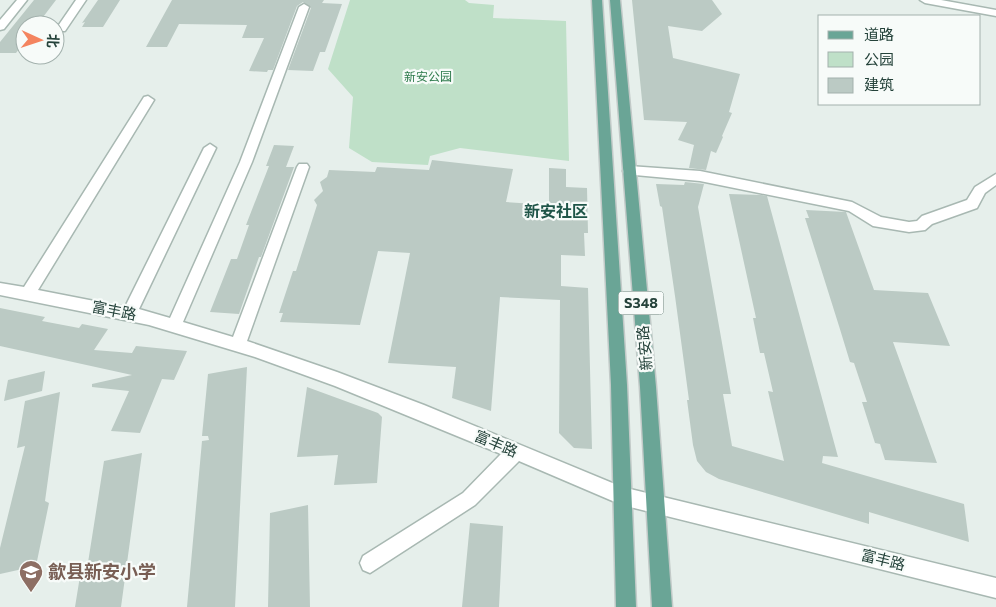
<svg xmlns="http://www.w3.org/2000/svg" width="996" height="607" viewBox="0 0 996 607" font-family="Commissioner,'Noto Sans SC',sans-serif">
	<rect width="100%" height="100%" fill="#e6efeb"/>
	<path fill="#bfe0c8" d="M 350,0 L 465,0 L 469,3 L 494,5 L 493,18 L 566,21 L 569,161 L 460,148 L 430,156 L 428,165 L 372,162 L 349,148 L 353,97 L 328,69 Z"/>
	<path fill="#bbcac4" d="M 34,0 L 56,0 L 37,25 L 25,25 L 25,41 L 16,53 L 0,53 L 0,42 Z
		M 98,0 L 120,0 L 103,27 L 82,27 L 85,22 L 82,23 Z
		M 172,0 L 324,0 L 322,3 L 342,4 L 325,52 L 320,52 L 313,71 L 288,70 L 311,8 L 303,2 L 297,6 L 273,70 L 268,70 L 267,72 L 249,71 L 264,38 L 242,38 L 247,25 L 179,24 L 167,47 L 146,47 Z
		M 632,0 L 712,0 L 722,14 L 702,31 L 668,26 L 673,58 L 740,74 L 729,112 L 732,113 L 722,136 L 723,137 L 716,153 L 711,151 L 706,170 L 689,168 L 694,145 L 678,140 L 687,122 L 644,120 Z
		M 274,145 L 294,146 L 286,167 L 294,167 L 261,257 L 259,257 L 239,314 L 210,312 L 231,259 L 237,259 L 249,225 L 246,225 L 269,166 L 266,166 Z
		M 432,160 L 513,169 L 506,202 L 549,205 L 549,168 L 566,169 L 566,187 L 587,188 L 588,233 L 584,233 L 585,256 L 561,255 L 561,286 L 588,288 L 592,449 L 574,448 L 559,433 L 560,300 L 500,297 L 491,411 L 452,398 L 456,367 L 388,363 L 410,253 L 378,251 L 360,325 L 280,322 L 283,313 L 279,313 L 293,271 L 296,271 L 317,205 L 314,200 L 323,191 L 320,182 L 327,177 L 329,170 L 375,172 L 377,167 L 429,170 Z
		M 685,182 L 704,184 L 698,207 L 731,394 L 723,394 L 732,446 L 784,461 L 768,391 L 773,392 L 764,353 L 760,353 L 753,318 L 756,318 L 729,194 L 761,195 L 767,196 L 838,457 L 823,456 L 822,463 L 964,504 L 969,542 L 869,512 L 869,524 L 719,479 L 706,472 L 697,461 L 693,445 L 687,400 L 689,400 L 675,296 L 662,207 L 660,206 L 656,184 L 684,185 Z
		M 806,210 L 846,212 L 874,290 L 928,293 L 950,346 L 893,342 L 937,463 L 885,460 L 880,444 L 875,443 L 862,402 L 867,402 L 854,363 L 850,362 L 839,326 L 805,218 L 809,218 Z
		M 0,308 L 45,317 L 42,321 L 79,328 L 82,324 L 108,329 L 94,350 L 132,353 L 136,346 L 187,351 L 174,380 L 162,379 L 140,433 L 111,431 L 129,391 L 92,387 L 92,384 L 132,375 L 0,346 Z
		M 247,367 L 235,607 L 187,607 L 202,441 L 209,440 L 208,436 L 202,436 L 208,374 Z
		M 45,371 L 42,391 L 4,401 L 8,380 Z
		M 307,387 L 378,413 L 382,417 L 377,483 L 334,485 L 338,455 L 297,457 Z
		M 60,392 L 45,501 L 49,503 L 36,566 L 0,574 L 0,548 L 25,446 L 17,448 L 25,401 Z
		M 142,453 L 121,607 L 75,607 L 81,570 L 87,569 L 104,461 Z
		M 308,505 L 310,607 L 268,607 L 270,513 Z
		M 470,523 L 503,526 L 499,607 L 462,607 Z"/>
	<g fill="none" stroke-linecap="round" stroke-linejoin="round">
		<g stroke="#a8b8b2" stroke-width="3">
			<path id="minor" d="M 17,0 L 27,0 L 4,29 L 0,30 L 0,20 Z
				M 76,0 L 86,0 L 65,31 L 57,31 L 56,29 Z
				M 920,0 L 941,0 L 996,10 L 996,16 L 925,3 Z
				M 304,4 L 309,7 L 252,162 L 183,322 L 233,337 L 297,167 L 299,164 L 307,164 L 309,167 L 247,341 L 337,372 L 424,405 L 622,487 L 996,578 L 996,598 L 622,505 L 519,461 L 475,505 L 370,573 L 363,570 L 360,563 L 363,556 L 463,493 L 501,454 L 335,386 L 255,357 L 149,325 L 0,295 L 0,283 L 24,287 L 144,97 L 148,96 L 154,100 L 38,290 L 125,307 L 204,148 L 210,144 L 216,148 L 139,309 L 170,318 L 240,162 L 299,7 Z
				M 629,166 L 700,171 L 852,202 L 881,217 L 909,222 L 917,221 L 922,216 L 967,200 L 975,187 L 996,174 L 996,185 L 985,193 L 977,208 L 932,224 L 925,230 L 909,232 L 873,226 L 849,211 L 700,181 L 624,174 L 623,171 L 624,168 Z"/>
		</g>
		<g stroke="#c2cac8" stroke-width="3">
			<path id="major" d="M 592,0 L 602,0 L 627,385 L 636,607 L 616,607 L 611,385 Z
				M 610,0 L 620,0 L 656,387 L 672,607 L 652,607 L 640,387 Z"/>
		</g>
		<use href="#minor" fill="#fff" fill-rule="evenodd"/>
		<use href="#major" fill="#6aa596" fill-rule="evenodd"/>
	</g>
	<defs>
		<g id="school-pin" transform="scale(1.25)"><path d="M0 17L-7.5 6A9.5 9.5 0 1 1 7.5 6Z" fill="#8d6e63" stroke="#f7fbf9"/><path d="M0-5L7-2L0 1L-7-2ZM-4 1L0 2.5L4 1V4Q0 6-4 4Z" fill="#fff"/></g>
	</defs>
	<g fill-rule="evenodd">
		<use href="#school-pin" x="31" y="572"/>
	</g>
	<g text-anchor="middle" stroke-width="4.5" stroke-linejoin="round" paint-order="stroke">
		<g font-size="12" fill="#2d7a4b" stroke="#f7fbf9">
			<text x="428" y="81">新安公园</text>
		</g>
		<rect fill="#f7fbf9" stroke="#637a73" stroke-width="1" x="618.5" y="291.5" width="45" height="23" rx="4"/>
		<g font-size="14" font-weight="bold" fill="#24423a">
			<text x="641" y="308">S348</text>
		</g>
		<g font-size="15" fill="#24423a" stroke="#f7fbf9">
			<text transform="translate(114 311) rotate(11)" y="5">富丰路</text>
			<text transform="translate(645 348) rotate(-95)" y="5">新安路</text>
			<text transform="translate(496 444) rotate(23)" y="5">富丰路</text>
			<text transform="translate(883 560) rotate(14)" y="5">富丰路</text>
		</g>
		<g font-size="16" font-weight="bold" fill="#1f5548" stroke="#f7fbf9">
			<text x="556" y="217">新安社区</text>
		</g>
		<g font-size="18" font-weight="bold" fill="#785e54" stroke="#f7fbf9" text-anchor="start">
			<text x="48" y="578">歙县新安小学</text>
		</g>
	</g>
	<rect x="818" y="15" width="162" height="90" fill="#f7fbf9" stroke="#a3b1ad"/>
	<rect x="828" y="31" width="25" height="8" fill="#6aa596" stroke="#a3b1ad"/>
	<text x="864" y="40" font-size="15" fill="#24423a">道路</text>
	<rect x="828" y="52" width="25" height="15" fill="#bfe0c8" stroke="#a3b1ad"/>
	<text x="864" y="65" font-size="15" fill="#24423a">公园</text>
	<rect x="828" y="78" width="25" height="15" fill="#bbcac4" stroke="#a3b1ad"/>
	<text x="864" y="90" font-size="15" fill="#24423a">建筑</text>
	<g transform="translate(40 40) rotate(93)"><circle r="24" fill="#f7fbf9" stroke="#a3b1ad"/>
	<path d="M0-4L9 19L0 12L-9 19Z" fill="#f4845f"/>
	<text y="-8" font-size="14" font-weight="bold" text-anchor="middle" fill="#24423a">北</text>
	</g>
</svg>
